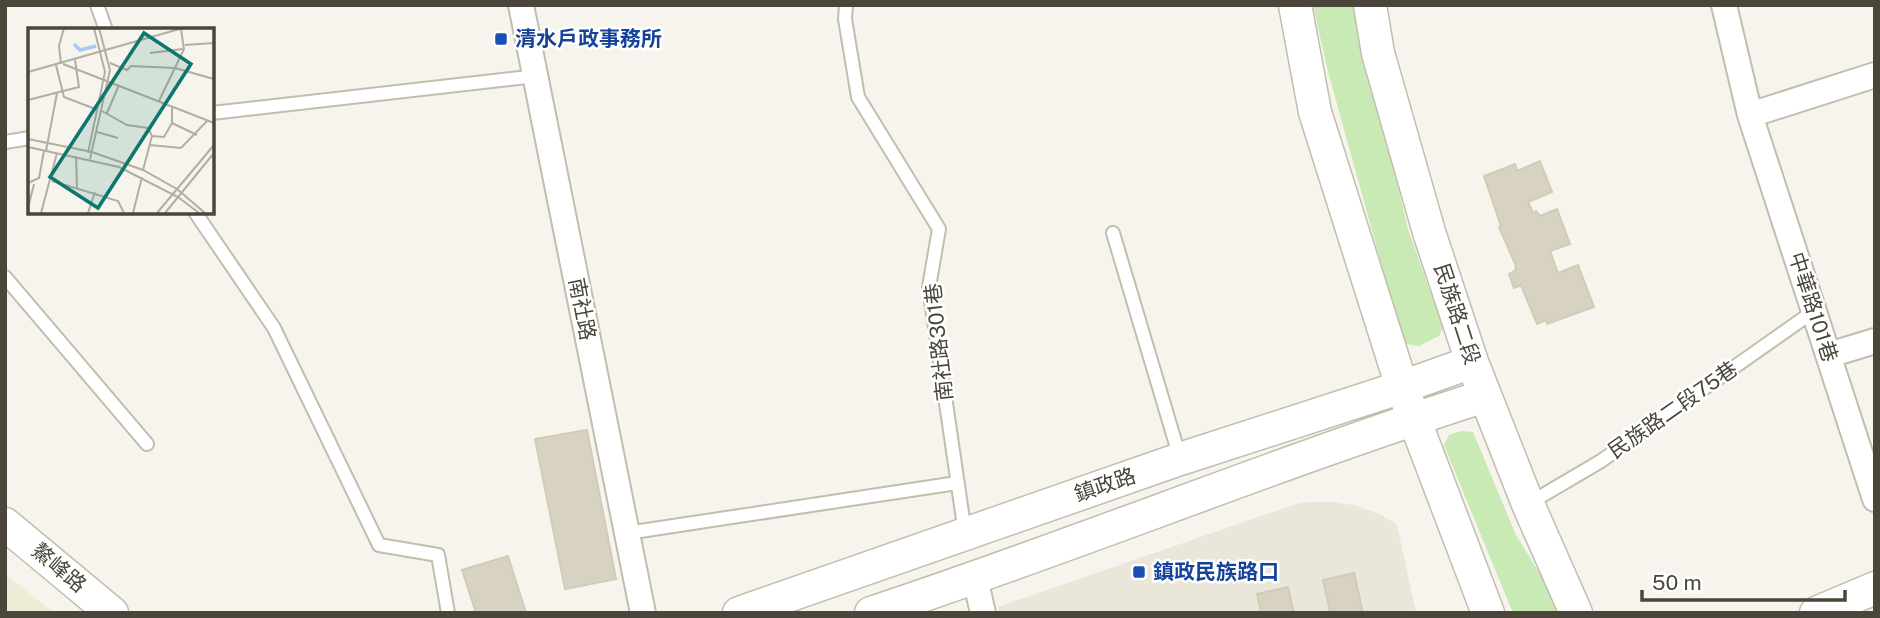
<svg xmlns="http://www.w3.org/2000/svg" width="1880" height="618" viewBox="0 0 1880 618" font-family="'Public Sans','Noto Sans TC',sans-serif">
	<rect width="100%" height="100%" fill="#f6f4ec"/>
	<path fill="#eae7da" d="M 1308,502 L 1335,502 L 1357,506 L 1382,515 L 1397,525 L 1416,613 L 1000,613 L 998,607 L 1296,504 Z"/>
	<path fill="#eeecd6" d="M 5,574 L 54,613 L 5,613 Z"/>
	<path fill="#c9e9b5" d="M 1313,5 L 1354,5 L 1408,229 L 1443,328 L 1439,336 L 1419,346 L 1406,344 L 1399,328 L 1327,68 Z
		M 1461,431 L 1473,432 L 1516,535 L 1549,589 L 1559,613 L 1513,613 L 1444,445 L 1449,435 Z"/>
	<path fill="#d7d2c1" stroke="#d2ccb4" stroke-width="2" d="M 1540,161 L 1552,192 L 1528,202 L 1533,213 L 1536,211 L 1540,216 L 1557,209 L 1570,244 L 1550,251 L 1558,273 L 1578,265 L 1594,307 L 1547,324 L 1546,320 L 1537,324 L 1521,285 L 1514,288 L 1509,274 L 1515,271 L 1516,266 L 1499,227 L 1501,226 L 1484,176 L 1515,164 L 1517,171 Z
		M 587,430 L 616,579 L 565,589 L 535,439 Z
		M 508,556 L 526,613 L 476,613 L 462,570 Z
		M 1354,573 L 1363,613 L 1323,613 L 1330,611 L 1323,580 Z
		M 1288,587 L 1294,613 L 1261,613 L 1257,594 Z"/>
	<g fill="none" stroke-linecap="round" stroke-linejoin="round">
		<g stroke="#c1beae" stroke-width="16">
			<path id="service" d="M 97,5 L 106,30
				M 846,5 L 845,19 L 858,97 L 939,229 L 929,287 L 965,533
				M 212,113 L 536,76
				M 5,142 L 30,138
				M 195,212 L 274,328 L 379,545 L 438,555 L 448,613
				M 1113,233 L 1180,458
				M 5,277 L 147,444
				M 1528,504 L 1601,461 L 1814,311
				M 627,533 L 957,483"/>
		</g>
		<g stroke="#c1beae" stroke-width="28">
			<path id="minor" d="M 521,5 L 643,613
				M 1724,5 L 1750,115 L 1875,499
				M 1750,115 L 1875,75
				M 1829,355 L 1875,341
				M 975,578 L 983,613"/>
		</g>
		<g stroke="#c1beae" stroke-width="35">
			<path id="tertiary" d="M 1295,5 L 1315,112 L 1402,387 L 1488,613
				M 1370,5 L 1378,53 L 1429,232 L 1472,362 L 1528,504 L 1576,613
				M 5,524 L 112,613
				M 739,613 L 1180,459 L 1402,387 L 1472,362
				M 871,613 C 1077,545 1278,462 1485,396
				M 1816,613 L 1875,588"/>
		</g>
		<use href="#service" stroke="#fff" stroke-width="12"/>
		<use href="#minor" stroke="#fff" stroke-width="24"/>
		<use href="#tertiary" stroke="#fff" stroke-width="32"/>
	</g>
	<g fill="#1a4fb4" stroke="#fff" stroke-width="2.5">
		<rect x="494" y="32" width="14" height="14" rx="3.5"/>
		<rect x="1132" y="565" width="14" height="14" rx="3.5"/>
	</g>
	<g text-anchor="middle" stroke-width="5" stroke-linejoin="round" paint-order="stroke">
		<g font-size="21" font-weight="bold" fill="#164399" stroke="#fff" text-anchor="start">
			<text x="515" y="46">清水戶政事務所</text>
			<text x="1153" y="579">鎮政民族路口</text>
		</g>
		<g font-size="21" fill="#4a4639" stroke="#fff">
			<text transform="translate(1813 307) rotate(72)" y="7">中華路101巷</text>
			<text transform="translate(582 309) rotate(79)" y="7">南社路</text>
			<text transform="translate(1457 314) rotate(72)" y="7">民族路二段</text>
			<text transform="translate(939 342) rotate(-96)" y="7">南社路301巷</text>
			<text transform="translate(1673 410) rotate(-35)" y="7">民族路二段75巷</text>
			<text transform="translate(1105 485) rotate(-19)" y="7">鎮政路</text>
			<text transform="translate(59 568) rotate(40)" y="7">鰲峰路</text>
		</g>
	</g>
	<g transform="translate(28 28)">
		<rect width="186" height="186" fill="#f6f4ec"/>
		<path fill="none" stroke="#aac8f1" stroke-width="3.5" d="M 46,16 L 52,22 L 68,18"/>
		<path fill="none" stroke="#b1aea4" stroke-width="2" d="M 157,17 L 186,15M 122,25 L 155,21M 82,35 L 99,42 L 103,38 L 147,40 L 186,51M 33,36 L 31,18 L 36,0M 35,36 L 186,95M 28,37 L 36,69 L 70,82M 0,44 L 155,0M 0,72 L 51,59 L 47,32M 131,73 L 156,21 L 153,1M 74,83 L 99,97 L 120,100 L 124,108M 79,85 L 91,57M 144,95 L 169,107M 69,104 L 90,110M 124,108 L 136,109 L 144,95 L 144,78M 0,111 L 64,124 L 115,142 L 149,161 L 177,185M 122,117 L 153,120 L 179,93M 0,119 L 91,139 L 150,169 L 171,185M 18,123 L 29,65M 60,125 L 77,44 L 66,0M 48,128 L 49,160M 62,131 L 82,42 L 71,0M 115,142 L 124,108M 24,153 L 90,173 L 96,185M 0,155 L 11,150 L 16,123M 0,180 L 6,156M 13,185 L 29,125M 60,185 L 67,164M 105,185 L 114,149M 129,185 L 186,117M 137,185 L 186,125"/>
		<path fill="#0f766e" fill-opacity="0.15" stroke="#0f766e" stroke-width="3.5" d="M 116,5 L 163,36 L 70,180 L 22,149 Z"/>
		<rect width="186" height="186" fill="none" stroke="#4a4639" stroke-width="3.5"/>
	</g>
	<rect width="1880" height="618" fill="none" stroke="#4a4639" stroke-width="14"/>
	<path d="M1642 590v10h203v-10" fill="none" stroke="#4a4639" stroke-width="3.5"/>
	<text x="1652" y="590" font-size="21" fill="#4a4639" stroke="#ffffff" stroke-width="5" paint-order="stroke">50 m</text>
</svg>
